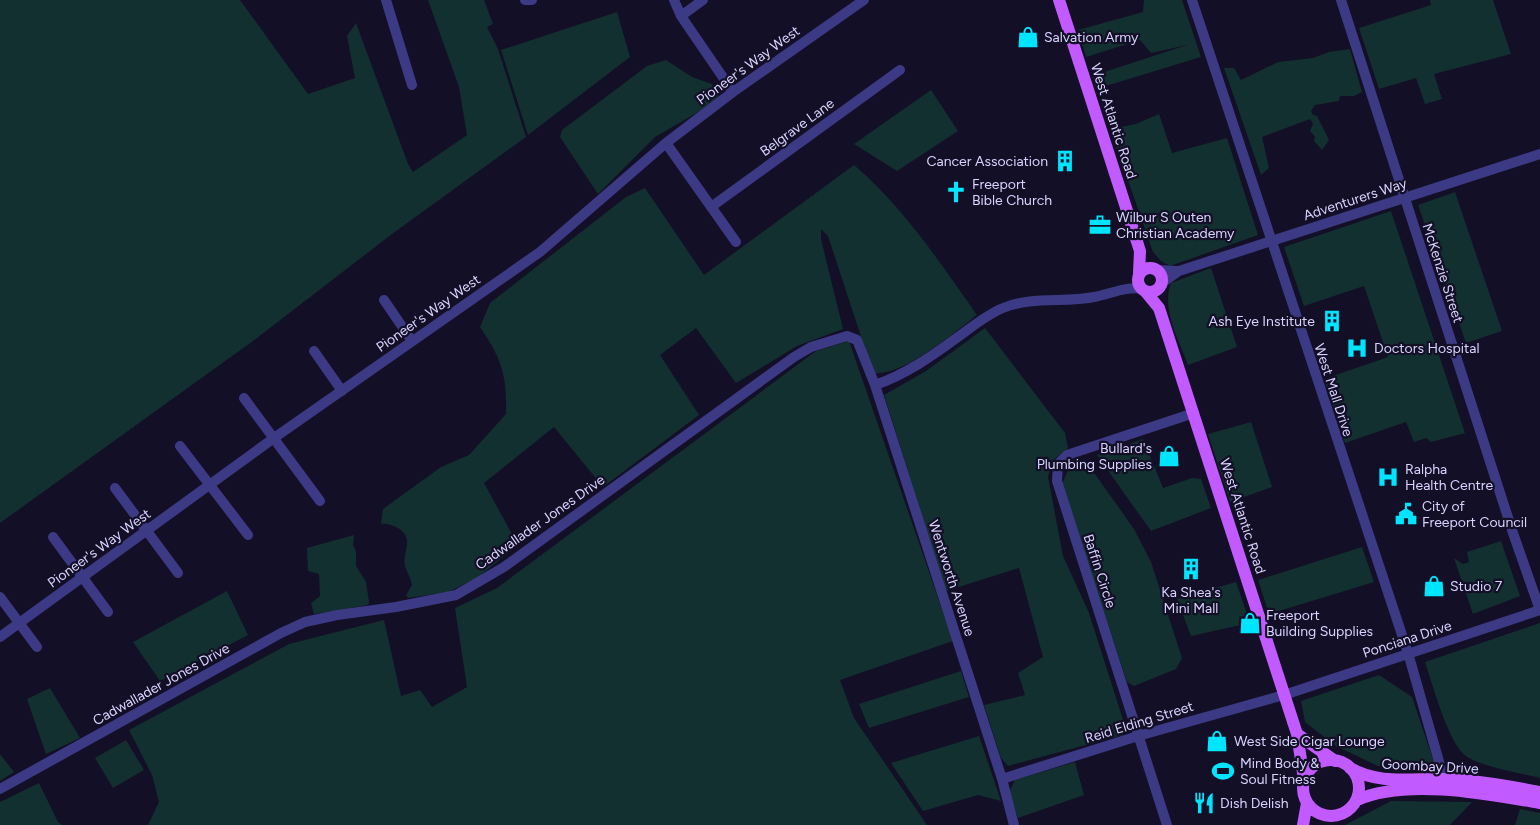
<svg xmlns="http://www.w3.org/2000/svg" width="1540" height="825" viewBox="0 0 1540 825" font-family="Figtree,sans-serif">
	<rect width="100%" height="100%" fill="#130f26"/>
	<path fill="#12302f" d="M 0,0 L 240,0 L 308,94 L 355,78 L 347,36 L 356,23 L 408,164 L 413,172 L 467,135 L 459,87 L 428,0 L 484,0 L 493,24 L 487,27 L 498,49 L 526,137 L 392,234 L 253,341 L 0,523 Z
		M 1144,0 L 1182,0 L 1201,57 L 1096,89 L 1092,76 L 1187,45 L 1151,53 L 1140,40 L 1086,57 L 1078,30 L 1143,12 Z
		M 1430,0 L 1493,0 L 1511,54 L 1434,74 L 1442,99 L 1425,104 L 1416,78 L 1379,89 L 1359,28 L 1431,5 Z
		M 617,12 L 630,57 L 528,135 L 501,50 Z
		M 1350,49 L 1362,92 L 1354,96 L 1340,96 L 1339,101 L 1315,105 L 1311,111 L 1313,115 L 1317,116 L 1329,140 L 1322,150 L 1314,141 L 1315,137 L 1310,131 L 1313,124 L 1310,119 L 1262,137 L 1269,168 L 1261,175 L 1224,68 L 1234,68 L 1241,80 L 1278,62 L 1313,58 L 1329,52 Z
		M 666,60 L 692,77 L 712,84 L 718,89 L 719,96 L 707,107 L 655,137 L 598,194 L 560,137 L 562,130 L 647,66 Z
		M 931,90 L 958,131 L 897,171 L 854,144 Z
		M 1159,114 L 1172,153 L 1227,138 L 1258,235 L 1170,266 L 1161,261 L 1153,252 L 1110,129 L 1136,124 Z
		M 854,165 C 904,208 939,261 977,315 C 954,333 902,377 873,373 L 828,236 L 821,229 L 821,239 L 843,329 L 797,346 L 736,383 L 696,328 L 660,355 L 699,415 L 603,487 L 554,427 L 484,483 L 518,545 L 477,578 L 448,592 L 408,598 L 406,595 L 412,585 C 411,578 407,573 405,566 C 401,552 417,538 396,527 C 391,525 387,523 381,524 L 383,509 L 441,467 L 469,455 L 506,414 C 507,376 502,359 480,327 L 490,303 L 626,197 L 645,188 L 704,275 Z
		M 1455,192 L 1502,331 L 1466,343 L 1418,205 Z
		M 1391,211 L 1465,433 L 1431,442 L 1426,438 L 1414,442 L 1406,422 L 1345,443 L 1324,379 L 1388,357 L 1364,286 L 1304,306 L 1284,247 Z
		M 1211,268 L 1237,347 L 1188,365 C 1179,340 1161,309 1171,283 Z
		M 985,328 L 1065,433 L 1068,448 L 1052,461 L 1048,477 L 1063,556 L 1089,613 L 1125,726 L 1123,735 L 1008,766 L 1001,758 L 984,705 L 1025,695 L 1018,673 L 1043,657 L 1019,568 L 946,591 L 884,395 L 926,371 Z
		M 849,341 L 953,641 L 840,680 L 854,718 L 927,825 L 148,825 L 159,802 L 152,775 L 129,730 L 289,644 L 384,620 L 401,696 L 420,690 L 432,707 L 467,687 L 455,608 L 497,588 L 816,351 Z
		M 1251,422 L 1272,487 L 1230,502 L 1208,434 Z
		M 1143,439 L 1163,488 L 1192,478 L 1201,479 L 1211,508 L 1151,531 L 1097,455 Z
		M 1085,460 L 1134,529 L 1151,562 L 1182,658 L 1176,669 L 1134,686 L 1127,682 L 1062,484 L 1068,470 Z
		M 354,535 L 353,545 L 356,551 L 356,566 L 366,582 L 369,602 L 368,605 L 314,614 L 311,603 L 320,596 L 319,574 L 308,571 L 307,548 Z
		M 1501,541 L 1520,596 L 1473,614 L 1454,558 L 1463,564 L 1469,562 L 1467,552 Z
		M 1362,547 L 1374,582 L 1269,614 L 1258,580 Z
		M 1236,582 L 1250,623 L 1191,636 L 1177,599 Z
		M 227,591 L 248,635 L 160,681 L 133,642 Z
		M 1540,623 L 1540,778 C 1521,773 1481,767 1466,756 C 1449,745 1432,683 1425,662 Z
		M 961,671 L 969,697 L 869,728 L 859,704 Z
		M 1379,675 L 1412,697 L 1436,768 L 1378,766 L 1336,746 L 1305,722 L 1301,701 Z
		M 50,688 L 80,738 L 46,754 L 27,699 Z
		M 979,736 L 1001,801 L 978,795 L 923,811 L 891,763 Z
		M 126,740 L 144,770 L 113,788 L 95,758 Z
		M 0,754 L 14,772 L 0,781 Z
		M 1075,762 L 1084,795 L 1018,818 L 1009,792 L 1015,780 Z
		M 39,783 L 58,822 L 62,825 L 0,825 L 0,802 Z
		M 1391,801 L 1472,802 L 1450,825 L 1345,825 Z
		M 1520,809 L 1540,813 L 1540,825 L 1515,825 Z"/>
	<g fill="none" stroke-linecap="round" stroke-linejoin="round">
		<path stroke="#3d3a85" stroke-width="10" d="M 386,0 L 412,85
			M 525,0 L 532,0
			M 674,0 L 681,16 L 733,92
			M 1192,0 L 1408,653 L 1446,786
			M 1341,0 L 1513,533 L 1540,610
			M 681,16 L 703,0
			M 666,143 L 736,242
			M 711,207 L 900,70
			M 1158,270 L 1177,271
			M 1162,283 L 1179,271 L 1540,154
			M 384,300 L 412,341
			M 314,351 L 342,391
			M 875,385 C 905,375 932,356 958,337 C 972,327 986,315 1003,308 C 1032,296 1064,303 1094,297 C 1111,294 1125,286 1143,289
			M 244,398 L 320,501
			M 180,446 L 248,535
			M 115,488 L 178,573
			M 53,537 L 108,612
			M 0,597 L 37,647
			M 0,637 L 274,438 L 540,252 L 666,143 L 733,92 L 864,0
			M 1002,779 L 1138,736 L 1284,695 L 1540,610
			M 0,789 L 281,633 L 305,622 L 337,615 L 396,607 L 456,595 L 504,567 L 794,357 L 811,347 L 847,336 L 857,340 L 875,385 L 1002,779 L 1014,825
			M 1167,825 L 1057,481 L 1058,464 L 1067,455 L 1194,413"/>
		<path stroke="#c25bff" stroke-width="12" d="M 1059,0 L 1140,251 L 1139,273
			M1138 280a12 12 0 1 1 24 0a12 12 0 1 1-24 0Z
			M 1145,291 L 1159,308 L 1297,734 L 1304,779
			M 1297,734 L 1335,761
			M1303 788a28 28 0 1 1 56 0a28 28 0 1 1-56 0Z
			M 1350,768 C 1379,785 1411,778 1444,779 C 1476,780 1508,786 1540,792
			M 1357,800 C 1406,778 1488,794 1540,803
			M 1303,825 L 1307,803"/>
	</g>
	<defs>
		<g id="shop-bare" transform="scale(1.725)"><path d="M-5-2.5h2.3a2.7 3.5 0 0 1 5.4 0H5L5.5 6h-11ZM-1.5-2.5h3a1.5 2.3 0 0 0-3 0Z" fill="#00e5ff" stroke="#130f26" stroke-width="2.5" paint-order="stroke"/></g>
		<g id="building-bare" transform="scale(1.725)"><path d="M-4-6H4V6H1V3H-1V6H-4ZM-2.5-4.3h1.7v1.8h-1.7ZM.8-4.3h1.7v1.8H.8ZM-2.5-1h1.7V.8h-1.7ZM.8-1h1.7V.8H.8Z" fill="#00e5ff" stroke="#130f26" stroke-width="2.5" paint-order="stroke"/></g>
		<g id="church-bare" transform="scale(1.725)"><path d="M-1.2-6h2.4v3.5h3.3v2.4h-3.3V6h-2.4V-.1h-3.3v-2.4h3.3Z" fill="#00e5ff" stroke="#130f26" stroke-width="2.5" paint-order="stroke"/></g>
		<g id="office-bare" transform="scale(1.725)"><path d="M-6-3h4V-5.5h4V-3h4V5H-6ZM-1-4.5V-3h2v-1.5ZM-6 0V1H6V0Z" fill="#00e5ff" stroke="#130f26" stroke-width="2.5" paint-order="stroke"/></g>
		<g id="hospital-bare" transform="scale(1.725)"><path d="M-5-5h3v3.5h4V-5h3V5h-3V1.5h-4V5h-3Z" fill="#00e5ff" stroke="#130f26" stroke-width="2.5" paint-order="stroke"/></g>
		<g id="civic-bare" transform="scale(1.725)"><path d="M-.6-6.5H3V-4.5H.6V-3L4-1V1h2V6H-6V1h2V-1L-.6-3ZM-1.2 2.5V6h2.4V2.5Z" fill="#00e5ff" stroke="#130f26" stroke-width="2.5" paint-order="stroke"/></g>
		<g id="stadium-bare" transform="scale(1.725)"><path d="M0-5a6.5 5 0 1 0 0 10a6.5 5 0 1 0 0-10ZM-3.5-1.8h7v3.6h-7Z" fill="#00e5ff" stroke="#130f26" stroke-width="2.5" paint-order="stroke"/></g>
		<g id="restaurant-bare" transform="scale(1.725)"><path d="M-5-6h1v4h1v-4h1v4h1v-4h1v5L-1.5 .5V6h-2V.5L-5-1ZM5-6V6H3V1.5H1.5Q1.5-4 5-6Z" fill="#00e5ff" stroke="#130f26" stroke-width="2.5" paint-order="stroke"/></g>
	</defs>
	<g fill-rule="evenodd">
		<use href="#shop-bare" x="1028" y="37"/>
		<use href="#building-bare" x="1065" y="161"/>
		<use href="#church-bare" x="956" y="192"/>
		<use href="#office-bare" x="1100" y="225"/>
		<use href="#building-bare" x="1332" y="321"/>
		<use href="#hospital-bare" x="1357" y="348"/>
		<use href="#shop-bare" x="1169" y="456"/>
		<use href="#hospital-bare" x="1388" y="477"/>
		<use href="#civic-bare" x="1406" y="514"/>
		<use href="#building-bare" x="1191" y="569"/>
		<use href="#shop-bare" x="1434" y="586"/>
		<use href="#shop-bare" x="1250" y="623"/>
		<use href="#shop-bare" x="1217" y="741"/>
		<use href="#stadium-bare" x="1223" y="771"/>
		<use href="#restaurant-bare" x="1204" y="803"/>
	</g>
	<g text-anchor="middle" stroke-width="4.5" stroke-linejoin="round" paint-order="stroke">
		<g font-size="14" fill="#d9d4ff" stroke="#130f26" text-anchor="start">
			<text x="1044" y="42">Salvation Army</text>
			<text x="1048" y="166" text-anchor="end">Cancer Association</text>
			<text x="972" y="189">Freeport<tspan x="972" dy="16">Bible Church</tspan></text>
			<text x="1116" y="222">Wilbur S Outen<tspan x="1116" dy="16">Christian Academy</tspan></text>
			<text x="1315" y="326" text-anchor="end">Ash Eye Institute</text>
			<text x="1374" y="353">Doctors Hospital</text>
			<text x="1152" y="453" text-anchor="end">Bullard's<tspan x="1152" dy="16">Plumbing Supplies</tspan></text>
			<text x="1405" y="474">Ralpha<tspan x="1405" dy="16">Health Centre</tspan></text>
			<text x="1422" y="511">City of<tspan x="1422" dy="16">Freeport Council</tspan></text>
			<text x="1450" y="591">Studio 7</text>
			<text x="1191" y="597" text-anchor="middle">Ka Shea's<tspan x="1191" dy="16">Mini Mall</tspan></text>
			<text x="1266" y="620">Freeport<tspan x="1266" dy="16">Building Supplies</tspan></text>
			<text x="1234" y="746">West Side Cigar Lounge</text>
			<text x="1240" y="768">Mind Body &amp;<tspan x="1240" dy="16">Soul Fitness</tspan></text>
			<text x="1220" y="808">Dish Delish</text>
		</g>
		<g font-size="14" fill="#d9d4ff" stroke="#130f26">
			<text transform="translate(748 65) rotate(-36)" y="5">Pioneer's Way West</text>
			<text transform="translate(1114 121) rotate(72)" y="5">West Atlantic Road</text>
			<text transform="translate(797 127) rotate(-36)" y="5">Belgrave Lane</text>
			<text transform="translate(1355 199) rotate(-18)" y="5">Adventurers Way</text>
			<text transform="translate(1443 273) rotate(72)" y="5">McKenzie Street</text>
			<text transform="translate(428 313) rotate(-35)" y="5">Pioneer's Way West</text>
			<text transform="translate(1334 390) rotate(72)" y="5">West Mall Drive</text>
			<text transform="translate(1243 516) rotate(72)" y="5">West Atlantic Road</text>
			<text transform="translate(540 522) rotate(-35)" y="5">Cadwallader Jones Drive</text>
			<text transform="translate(99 548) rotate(-36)" y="5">Pioneer's Way West</text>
			<text transform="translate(1100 571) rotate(72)" y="5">Baffin Circle</text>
			<text transform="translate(952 578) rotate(72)" y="5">Wentworth Avenue</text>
			<text transform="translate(1407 639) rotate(-18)" y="5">Ponciana Drive</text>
			<text transform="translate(161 684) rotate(-29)" y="5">Cadwallader Jones Drive</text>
			<text transform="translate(1139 722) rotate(-17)" y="5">Reid Elding Street</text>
			<text transform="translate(1430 766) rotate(3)" y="5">Goombay Drive</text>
		</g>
	</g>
</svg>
